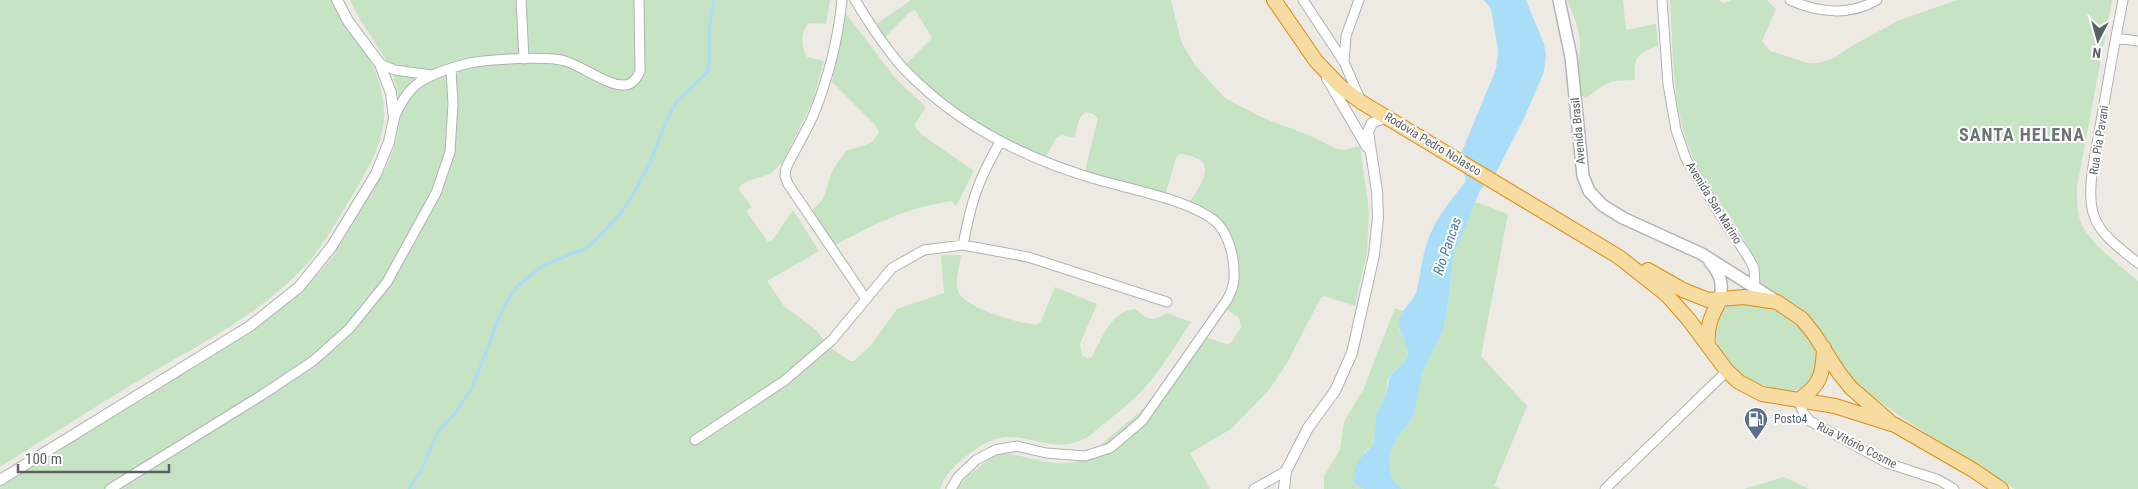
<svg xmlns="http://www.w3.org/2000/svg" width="2138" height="489" viewBox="0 0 2138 489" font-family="'Roboto Condensed',sans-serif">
	<rect width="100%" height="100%" fill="#edeae4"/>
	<path fill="#c6e3c3" d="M 0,0 L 333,0 C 354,33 382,68 384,109 C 386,140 369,166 354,193 C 338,218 324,246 303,268 C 261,313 204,342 151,373 C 100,404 50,435 0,467 Z
		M 350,0 L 830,0 L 826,24 L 809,23 C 800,31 801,48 807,57 L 824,61 L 813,100 L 783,162 L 770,174 L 748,181 L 741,185 L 739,190 L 752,207 L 746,211 L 768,242 L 771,242 L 793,210 L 819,251 L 767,281 L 784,306 L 816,330 L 830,347 L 850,361 L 854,361 L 871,345 L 897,309 L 944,293 L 941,255 L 961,255 C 960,265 954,282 958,291 C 965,309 1017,322 1036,325 L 1041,321 L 1055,287 L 1097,304 L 1080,344 L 1082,355 L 1087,358 L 1092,357 C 1102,338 1111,311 1135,309 C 1148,319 1151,323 1167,313 L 1191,322 C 1177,343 1164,366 1147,385 C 1135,399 1120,411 1105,423 C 1098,428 1091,436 1084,439 C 1052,453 1036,436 1006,437 C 990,438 977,448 965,457 C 954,466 945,475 940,489 L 0,489 L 0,485 L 256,327 C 276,312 297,297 314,278 C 334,258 347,234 361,210 C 375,186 394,160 398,131 C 401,118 400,103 397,90 C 390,55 364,32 350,0 Z
		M 911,0 L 1171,0 L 1181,41 L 1194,64 L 1225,98 L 1261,117 L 1311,136 L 1337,149 L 1345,150 L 1360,146 L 1369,211 L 1367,252 L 1355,306 L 1324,296 L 1320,299 L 1287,363 L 1269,390 L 1231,429 L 1190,453 L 1210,489 L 957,489 L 966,477 L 997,453 C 1028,453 1056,473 1085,458 L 1155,399 L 1201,336 L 1227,344 L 1231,343 L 1241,327 L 1239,318 L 1222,306 C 1225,297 1230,286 1232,276 C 1236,244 1213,220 1189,204 C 1195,192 1216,167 1198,159 C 1192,156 1186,154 1179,154 L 1176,158 L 1165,196 L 1084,175 L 1098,118 L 1093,114 L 1086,112 C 1077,117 1077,129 1075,138 L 1063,135 L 1057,137 L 1043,161 L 961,115 L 928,89 L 905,65 L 932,38 L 915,10 L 910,12 L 883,39 L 875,27 L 878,23 Z
		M 1567,0 L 1623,0 L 1626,30 L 1656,24 L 1658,46 C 1637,53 1633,57 1635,80 L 1613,81 L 1602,86 L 1586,98 L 1583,97 C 1572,81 1581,61 1580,42 C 1579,28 1573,13 1567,0 Z
		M 1670,0 L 1718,0 L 1724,3 L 1732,0 L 1767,0 L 1776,9 L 1762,41 L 1770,51 L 1808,63 L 1819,63 L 1834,58 L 1855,44 L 1900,20 L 1957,0 L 2112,0 L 2077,187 C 2077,200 2077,218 2084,229 C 2095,247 2122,267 2138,281 L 2138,489 L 2015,489 L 1915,426 L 1856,386 L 1823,343 L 1760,290 C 1754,234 1718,208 1695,162 C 1672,116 1673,51 1670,0 Z
		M 843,15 L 847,15 L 896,79 L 926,107 L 914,126 L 922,135 L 974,171 L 956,206 L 951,201 C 902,209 875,224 832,247 L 810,213 L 823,199 L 833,169 L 846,151 L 865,145 L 873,141 L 879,132 L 875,125 L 832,82 Z
		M 1475,202 L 1508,214 L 1481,356 L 1527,406 L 1494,486 L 1501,489 L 1403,489 L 1396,483 L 1392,477 L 1390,469 L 1390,454 L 1396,439 L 1410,422 L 1422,374 L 1443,331 L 1447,312 L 1454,252 Z
		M 1731,303 C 1776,304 1797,316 1821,354 L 1817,378 C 1811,381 1804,388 1797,390 C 1779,395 1731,374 1723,357 C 1715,343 1714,329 1715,313 Z
		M 1395,308 L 1403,311 L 1399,322 L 1399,329 L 1407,346 L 1407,355 L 1405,362 L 1390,375 L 1387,381 L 1386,394 L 1376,415 L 1374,443 L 1365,452 L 1354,483 L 1364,489 L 1324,489 L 1324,476 L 1340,450 L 1344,422 L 1364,388 Z
		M 1784,477 L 1809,489 L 1744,489 Z"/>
	<path fill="#aadef8" d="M 1484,0 L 1526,0 L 1544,44 L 1546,54 L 1544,72 L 1525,116 L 1494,177 L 1480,190 L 1465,228 L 1454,252 L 1447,312 L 1443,331 L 1422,374 L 1414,414 L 1410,422 L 1396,439 L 1390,454 L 1390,469 L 1392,477 L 1396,483 L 1403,489 L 1364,489 L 1354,483 L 1355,468 L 1360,459 L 1374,443 L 1376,415 L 1386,394 L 1390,375 C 1405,363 1413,358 1403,337 C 1401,332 1398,328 1399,322 C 1400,310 1412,303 1416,293 C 1421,277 1421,259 1427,243 C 1434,220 1451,200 1466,181 L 1460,156 L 1496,69 L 1498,51 L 1491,9 Z"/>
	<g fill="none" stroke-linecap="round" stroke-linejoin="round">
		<path stroke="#aadef8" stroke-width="3" d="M 409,489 L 422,469 L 438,432 L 456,412 L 473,386 L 502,310 L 516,287 L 544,265 L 586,248 L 595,241 L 619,215 L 631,198 L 649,165 L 668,117 L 677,101 L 707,73 L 709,59 L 709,28 L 714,0"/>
		<g stroke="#afb2b5" stroke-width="11">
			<path id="minor" d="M 521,0 L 524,59
				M 842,0 C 838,40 828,79 813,116 C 805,134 794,151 786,168 L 785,176 L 788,184 L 866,299
				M 855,0 C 869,23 885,48 903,68 C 958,126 1027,160 1102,181 C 1134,190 1192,201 1216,222 C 1230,235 1235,261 1234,279 C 1234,286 1230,294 1227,300 L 1142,421 L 1110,448 L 1085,456 L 1046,453 L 1017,446 L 995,450 L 976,460 L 958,477 L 951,489
				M 1303,0 L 1344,62
				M 1359,0 L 1346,36 L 1344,62 L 1360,99
				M 1662,0 L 1668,84 L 1676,130 L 1686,159 L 1724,221 L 1748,257 L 1754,268 L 1755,286
				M 1790,0 C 1818,13 1850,16 1877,0
				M 2123,0 C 2115,40 2108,81 2101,121 C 2097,148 2085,190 2094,216 C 2101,236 2122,250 2138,263
				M 2116,38 L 2138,41
				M 380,64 L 395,70 L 431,75
				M 394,118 C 400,105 406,93 417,84 C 432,73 453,67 470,63 C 488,59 548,56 565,61 C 582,66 608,86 624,85 C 633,85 637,78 640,71 L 639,0
				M 963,245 C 971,202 978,180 1000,142
				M 1798,400 L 1804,414 L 1810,421 L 1887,463 L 1939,480 L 1954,489
				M 695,440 L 784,381 L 832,340 L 892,268 L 924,250 L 963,245 L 1028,257 L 1167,302
				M 110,489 L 262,395 L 313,361 L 349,329 L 387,282 L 436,193 L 450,152 L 453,104 L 451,69
				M 1254,489 L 1286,471
				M 1605,489 L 1727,371"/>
		</g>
		<g stroke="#afb2b5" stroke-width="12">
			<path id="tertiary" d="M 1327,78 L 1367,147
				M 0,480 L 250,326 L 299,287 L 332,246 L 376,174 L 389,142 L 394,118 L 391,93 L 380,64 L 348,21 L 337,0
				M 1284,489 L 1286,471 L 1308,428 L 1335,391 L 1352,353 L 1374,255 L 1378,217 L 1377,191 L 1368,132 L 1372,123 L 1386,117"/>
		</g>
		<g stroke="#b1b4b8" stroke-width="14">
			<path id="secondary" d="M 1559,0 L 1571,57 L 1583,176 L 1589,191 L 1602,205 L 1623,218 L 1702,254 L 1776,301
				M 1710,262 C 1721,275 1723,283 1720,300"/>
		</g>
		<g stroke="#df8a12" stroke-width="16">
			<path id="trunk" d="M 1274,0 L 1316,61 L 1340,86 L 1361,102 L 1619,257 L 1667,295 L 1689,320 L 1727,371 L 1739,382 L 1762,394 L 1835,406 L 1895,425 L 1973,470 L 2001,489
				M 1648,270 L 1683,290 L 1708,300 L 1744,297 L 1777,302 L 1802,319 L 1814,334 L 1839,373 L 1851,388 L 1888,420
				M 1708,346 C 1706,328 1711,316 1720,300
				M 1798,400 C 1821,386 1823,373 1824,348"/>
		</g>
		<use href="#minor" stroke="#fff" stroke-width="9"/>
		<use href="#tertiary" stroke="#fff" stroke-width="10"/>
		<use href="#secondary" stroke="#fff" stroke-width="11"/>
		<use href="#trunk" stroke="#f6dca1" stroke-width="14"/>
	</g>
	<defs>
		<g id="fuel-pin" transform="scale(1.25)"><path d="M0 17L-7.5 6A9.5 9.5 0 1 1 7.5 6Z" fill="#5c6f8a" stroke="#fff"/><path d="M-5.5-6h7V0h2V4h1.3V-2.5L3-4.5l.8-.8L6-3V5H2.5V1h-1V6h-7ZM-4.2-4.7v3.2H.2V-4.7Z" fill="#fff"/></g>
	</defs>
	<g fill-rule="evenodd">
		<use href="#fuel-pin" x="1756" y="419"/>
	</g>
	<g text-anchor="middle" stroke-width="4" stroke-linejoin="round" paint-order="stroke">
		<g font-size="12" fill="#5c6063" stroke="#fff">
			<text transform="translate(1578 131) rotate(-95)" y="4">Avenida Brasil</text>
			<text transform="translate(2099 140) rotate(-81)" y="4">Rua Pia Pavani</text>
			<text transform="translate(1433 144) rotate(31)" y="4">Rodovia Pedro Nolasco</text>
			<text transform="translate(1714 203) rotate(58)" y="4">Avenida San Marino</text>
			<text transform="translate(1857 445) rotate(27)" y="4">Rua Vitório Cosme</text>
		</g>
		<g font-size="12" fill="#4e5e75" stroke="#fff" text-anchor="start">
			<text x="1774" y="423">Posto4</text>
		</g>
		<g font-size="14" font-style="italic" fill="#457ba0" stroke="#fff">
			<text transform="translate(1447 246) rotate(-71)" y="5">Rio Pancas</text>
		</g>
		<g font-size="18" font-weight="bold" letter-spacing="1" fill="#6d7275" stroke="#fff">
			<text x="2022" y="141">SANTA HELENA</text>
		</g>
	</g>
	<g transform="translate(2098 40) rotate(186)" stroke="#ffffff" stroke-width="4" paint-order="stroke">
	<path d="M0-4L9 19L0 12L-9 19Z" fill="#5c6063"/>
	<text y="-8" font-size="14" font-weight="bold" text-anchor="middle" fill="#5c6063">N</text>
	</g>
	<path d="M18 464v8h151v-8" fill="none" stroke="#5c6063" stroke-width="2.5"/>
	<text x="25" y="464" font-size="15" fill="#5c6063" stroke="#ffffff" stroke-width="4" paint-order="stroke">100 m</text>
</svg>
